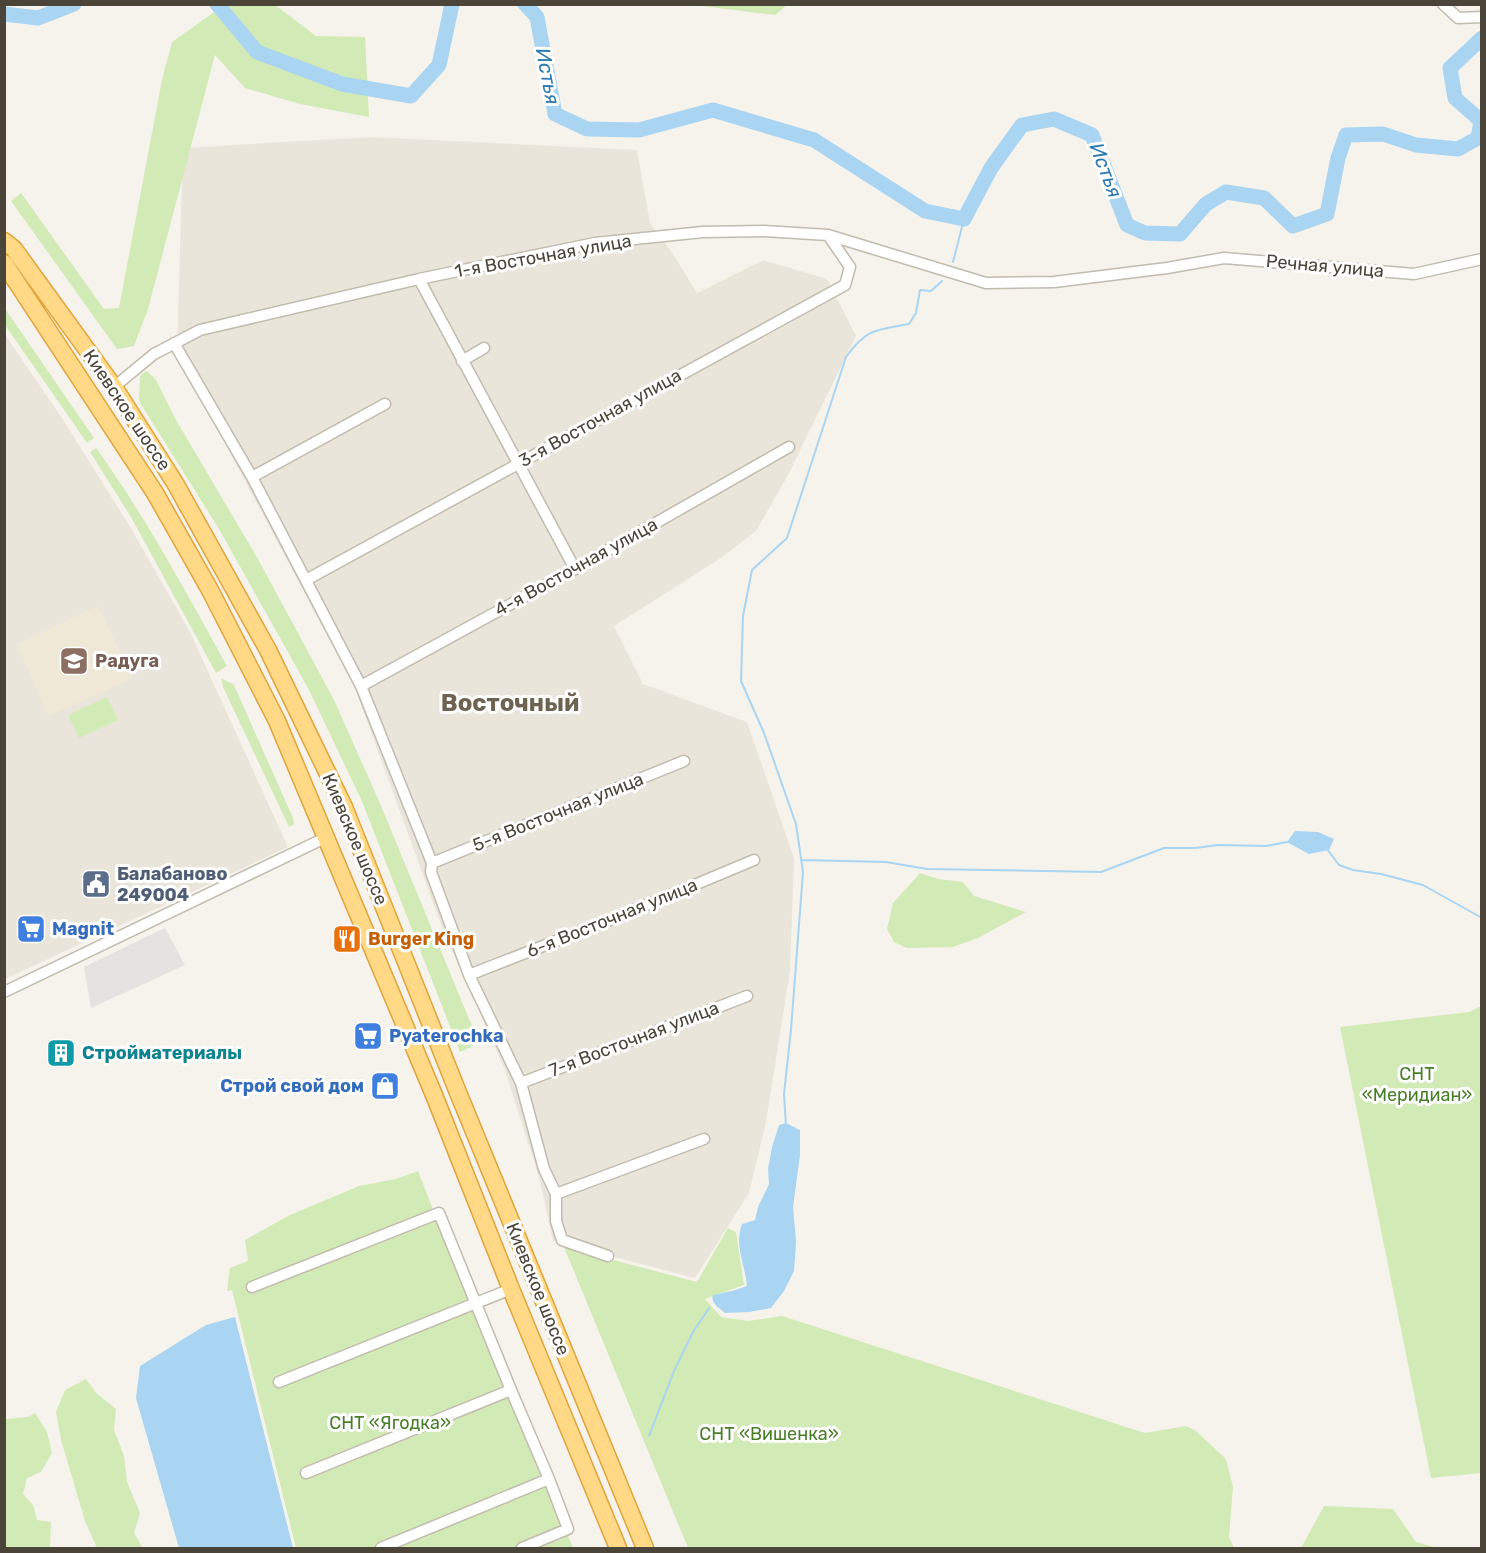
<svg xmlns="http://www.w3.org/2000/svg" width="1486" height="1553" viewBox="0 0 1486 1553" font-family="Rubik,sans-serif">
	<rect width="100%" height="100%" fill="#f6f3ec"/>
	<path fill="#eae5da" d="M 371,137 L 637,150 L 650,223 L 673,254 L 697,293 L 763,260 L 827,279 L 856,336 L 788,475 L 756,531 L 721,558 L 614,626 L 643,684 L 747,722 L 794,858 L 790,971 L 766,1122 L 749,1193 L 695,1278 L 553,1241 L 540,1181 L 505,1070 L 443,930 L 355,688 L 177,353 L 183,148 Z
		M 4,333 L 62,418 L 129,525 L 190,632 L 288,847 L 5,979 Z"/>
	<path fill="#efe8d6" d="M 98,606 L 133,678 L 48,716 L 17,644 Z"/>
	<path fill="#d2eab5" d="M 224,5 L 275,5 L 316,36 L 365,37 L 369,117 L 300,104 L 245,88 L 215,55 L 148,309 L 134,346 L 117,349 L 11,201 L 21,193 L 104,309 L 119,308 L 162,80 L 172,42 Z
		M 694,5 L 787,4 L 787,5 L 775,15 Z
		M 4,307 L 94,438 L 87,443 L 5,325 Z
		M 147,371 L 156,380 L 176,420 L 258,559 L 334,700 L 379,801 L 479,1043 L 460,1052 L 361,799 L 308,688 L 219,529 L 139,401 L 140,376 Z
		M 96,448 C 146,517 186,592 227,666 L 216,673 L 131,517 L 90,452 Z
		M 221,678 L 234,685 L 293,818 L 294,824 L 289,827 L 223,687 Z
		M 107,697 L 118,720 L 79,738 L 68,715 Z
		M 920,873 L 938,879 L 963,882 L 974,896 L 1026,912 L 978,938 L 953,947 L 907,948 L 894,942 L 887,929 L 893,903 Z
		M 1481,1006 L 1481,1473 L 1431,1478 L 1340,1027 L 1469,1012 Z
		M 418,1171 L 434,1212 L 573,1548 L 296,1548 L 232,1290 L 227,1291 L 230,1268 L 248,1261 L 245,1240 L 288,1216 L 359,1186 L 396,1179 Z
		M 728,1228 L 736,1232 L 744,1285 L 705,1299 L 721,1317 L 748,1321 L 782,1316 L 1145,1433 L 1186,1426 L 1196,1431 L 1226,1459 L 1233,1487 L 1229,1537 L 1234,1548 L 688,1548 L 564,1247 L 697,1282 Z
		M 86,1379 L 96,1393 L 116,1409 L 114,1430 L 124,1456 L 127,1482 L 140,1513 L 134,1533 L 143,1548 L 97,1548 L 85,1521 L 61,1440 L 56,1412 L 65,1390 Z
		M 35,1413 L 47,1432 L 52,1453 L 41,1472 L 27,1478 L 23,1494 L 33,1505 L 37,1520 L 51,1522 L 50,1548 L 5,1548 L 5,1419 L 28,1417 Z
		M 1324,1506 L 1393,1509 L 1416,1542 L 1438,1548 L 1301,1548 Z"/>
	<path fill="#e5e3e0" d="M 165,928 L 185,965 L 91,1008 L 84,967 Z"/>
	<path fill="#a9d4f2" d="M 1295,831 L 1318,832 L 1334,839 L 1329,850 L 1309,854 L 1287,842 Z
		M 786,1123 L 800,1130 L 800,1155 L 793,1207 L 796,1242 L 794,1271 L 784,1291 L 771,1308 L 749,1312 L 725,1313 C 719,1308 710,1303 713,1295 L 732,1291 L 747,1286 C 745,1264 734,1246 742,1224 L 755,1220 L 758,1207 L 769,1184 L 768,1169 L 772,1147 L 779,1125 Z
		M 235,1317 L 293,1548 L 179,1548 L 136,1398 L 140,1366 L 206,1325 Z"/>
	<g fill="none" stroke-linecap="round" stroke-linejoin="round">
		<path stroke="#a9d4f2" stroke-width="2" d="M 953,262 L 964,219
			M 1327,849 L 1339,865 L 1353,870 L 1381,874 L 1423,885 L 1482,918
			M 801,860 L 886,862 L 927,869 L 1101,872 L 1164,848 L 1195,848 L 1218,845 L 1266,846 L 1287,842
			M 786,1126 L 784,1094 L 791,1030 L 803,872 L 796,824 L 764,733 L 741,681 L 743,616 L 752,570 L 787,538 L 846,357 C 867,328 876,330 909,324 L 916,313 L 920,290 L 931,291 L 942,281
			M 649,1436 L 674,1371 L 693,1332 L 709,1308"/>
		<path stroke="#a9d4f2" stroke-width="15" d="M 217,4 L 257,52 L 342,84 L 411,96 L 439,65 L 452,4
			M 525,4 L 537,17 L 555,114 L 587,129 L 639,130 L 713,110 L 814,140 L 925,211 L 964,219 L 991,168 L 1022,125 L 1054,119 L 1092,135 L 1127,225 L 1145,233 L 1180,234 L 1206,204 L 1226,192 L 1264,198 L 1293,226 L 1327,214 L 1338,158 L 1346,135 L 1383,134 L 1416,145 L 1458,149 L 1478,138 L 1481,121 L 1455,98 L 1450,68 L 1482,38
			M 4,14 L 38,18 L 74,4"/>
		<g stroke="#c2bbae" stroke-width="13">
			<path id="minor" d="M 1443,4 L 1458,18 L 1482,17
				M 419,279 L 575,569
				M 174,343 L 252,477 L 361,686 L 432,863 L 431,872 L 469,975 L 521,1083 L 544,1169 L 556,1194 L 556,1221 L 562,1240 L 608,1256
				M 462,361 L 484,348
				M 114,387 L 154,354 L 200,330 L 419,279 L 595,243 L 703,232 L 764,231 L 828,235 L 986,283 L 1054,282 L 1167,268 L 1224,258 L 1414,274 L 1482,259
				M 252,477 L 385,404
				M 306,580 L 845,285 L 850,267 L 828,235
				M 361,686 L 575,569 L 789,447
				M 432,863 L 684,761
				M 469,975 L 625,914 L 754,860
				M 4,992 L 327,837
				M 521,1083 L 747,996
				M 556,1194 L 704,1139
				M 252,1287 L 439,1213 L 511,1390 L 306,1473
				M 279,1382 L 511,1289
				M 381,1548 L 549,1479 L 511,1390
				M 522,1548 L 568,1529 L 549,1479"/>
		</g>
		<g stroke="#e0a43c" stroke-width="19">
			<path id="trunk" d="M 4,241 L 14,249 L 114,387 L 175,483 L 268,650 L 344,807 L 457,1090 L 645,1548
				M 4,263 L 155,493 L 210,590 L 277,721 L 434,1095 L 511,1289 L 618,1548"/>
		</g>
		<use href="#minor" stroke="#fff" stroke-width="10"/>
		<use href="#trunk" stroke="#ffd985" stroke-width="16"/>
	</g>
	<defs>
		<g id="school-square" transform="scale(1.5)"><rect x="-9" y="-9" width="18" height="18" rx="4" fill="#8d6e63" stroke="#fff"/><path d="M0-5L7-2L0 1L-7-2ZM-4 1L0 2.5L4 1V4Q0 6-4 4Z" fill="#fff"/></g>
		<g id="civic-square" transform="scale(1.5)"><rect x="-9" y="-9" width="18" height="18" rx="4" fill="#5c6f8a" stroke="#fff"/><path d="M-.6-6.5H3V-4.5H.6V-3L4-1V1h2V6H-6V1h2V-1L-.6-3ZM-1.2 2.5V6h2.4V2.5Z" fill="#fff"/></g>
		<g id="supermarket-square" transform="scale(1.5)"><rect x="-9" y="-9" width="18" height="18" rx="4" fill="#3f7fe0" stroke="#fff"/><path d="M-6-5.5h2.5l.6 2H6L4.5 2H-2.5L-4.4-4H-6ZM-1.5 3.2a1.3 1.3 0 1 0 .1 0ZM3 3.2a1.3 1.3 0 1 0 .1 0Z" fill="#fff"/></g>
		<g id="restaurant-square" transform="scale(1.5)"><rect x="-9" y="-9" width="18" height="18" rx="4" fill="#e8710a" stroke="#fff"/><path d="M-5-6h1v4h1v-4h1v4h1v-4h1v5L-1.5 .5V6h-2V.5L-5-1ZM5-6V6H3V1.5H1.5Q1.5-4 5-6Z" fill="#fff"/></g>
		<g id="building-square" transform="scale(1.5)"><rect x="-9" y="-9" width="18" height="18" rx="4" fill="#0f9aa8" stroke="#fff"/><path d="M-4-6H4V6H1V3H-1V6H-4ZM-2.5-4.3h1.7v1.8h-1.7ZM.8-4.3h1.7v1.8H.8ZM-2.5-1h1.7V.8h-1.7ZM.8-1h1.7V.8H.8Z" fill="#fff"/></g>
		<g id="shop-square" transform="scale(1.5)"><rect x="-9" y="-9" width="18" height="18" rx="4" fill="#3f7fe0" stroke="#fff"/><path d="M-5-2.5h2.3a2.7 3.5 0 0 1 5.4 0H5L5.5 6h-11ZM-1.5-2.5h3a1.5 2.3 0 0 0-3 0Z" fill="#fff"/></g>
	</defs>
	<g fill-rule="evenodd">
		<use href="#school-square" x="74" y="661"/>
		<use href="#civic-square" x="96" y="884"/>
		<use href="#supermarket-square" x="31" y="929"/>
		<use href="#restaurant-square" x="347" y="939"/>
		<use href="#supermarket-square" x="368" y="1036"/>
		<use href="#building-square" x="61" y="1053"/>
		<use href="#shop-square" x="385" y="1086"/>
	</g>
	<g text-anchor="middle" stroke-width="6" stroke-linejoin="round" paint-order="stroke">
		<g font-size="18" fill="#4b4439" stroke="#fff">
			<text transform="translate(543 256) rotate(-10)" y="6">1-я Восточная улица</text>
			<text transform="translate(1325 266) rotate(5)" y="6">Речная улица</text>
			<text transform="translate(127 410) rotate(56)" y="6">Киевское шоссе</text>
			<text transform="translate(600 418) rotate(-29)" y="6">3-я Восточная улица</text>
			<text transform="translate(576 567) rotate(-29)" y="6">4-я Восточная улица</text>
			<text transform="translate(558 812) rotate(-22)" y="6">5-я Восточная улица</text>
			<text transform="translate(355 839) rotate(67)" y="6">Киевское шоссе</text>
			<text transform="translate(612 918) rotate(-22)" y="6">6-я Восточная улица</text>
			<text transform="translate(634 1039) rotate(-21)" y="6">7-я Восточная улица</text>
			<text transform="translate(538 1289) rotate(68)" y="6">Киевское шоссе</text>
		</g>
		<g font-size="18" font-weight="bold" fill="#785e54" stroke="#fff" text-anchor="start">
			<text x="95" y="667">Радуга</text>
		</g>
		<g font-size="18" font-weight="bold" fill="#4e5e75" stroke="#fff" text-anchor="start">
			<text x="117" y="880">Балабаново<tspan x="117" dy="21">249004</tspan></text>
		</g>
		<g font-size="18" font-weight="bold" fill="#366cbe" stroke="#fff" text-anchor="start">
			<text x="52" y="935">Magnit</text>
			<text x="389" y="1042">Pyaterochka</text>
			<text x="364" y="1092" text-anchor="end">Строй свой дом</text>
		</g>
		<g font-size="18" font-weight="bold" fill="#c56008" stroke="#fff" text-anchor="start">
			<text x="368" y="945">Burger King</text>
		</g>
		<g font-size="18" font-weight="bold" fill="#0d838f" stroke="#fff" text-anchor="start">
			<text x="82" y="1059">Стройматериалы</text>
		</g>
		<g font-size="18" fill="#4a7f2a" stroke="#fff">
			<text x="1417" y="1080">СНТ<tspan x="1417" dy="21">«Меридиан»</tspan></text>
			<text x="390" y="1429">СНТ «Ягодка»</text>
			<text x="769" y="1440">СНТ «Вишенка»</text>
		</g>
		<g font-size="20" font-style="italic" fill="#2e7ab2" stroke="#fff">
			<text transform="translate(548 76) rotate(79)" y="7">Истья</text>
			<text transform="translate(1106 170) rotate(69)" y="7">Истья</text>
		</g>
		<g font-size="24" font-weight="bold" fill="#6e6250" stroke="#fff">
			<text x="510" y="711">Восточный</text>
		</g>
	</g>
	<rect width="1486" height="1553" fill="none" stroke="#4b4439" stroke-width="12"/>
</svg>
